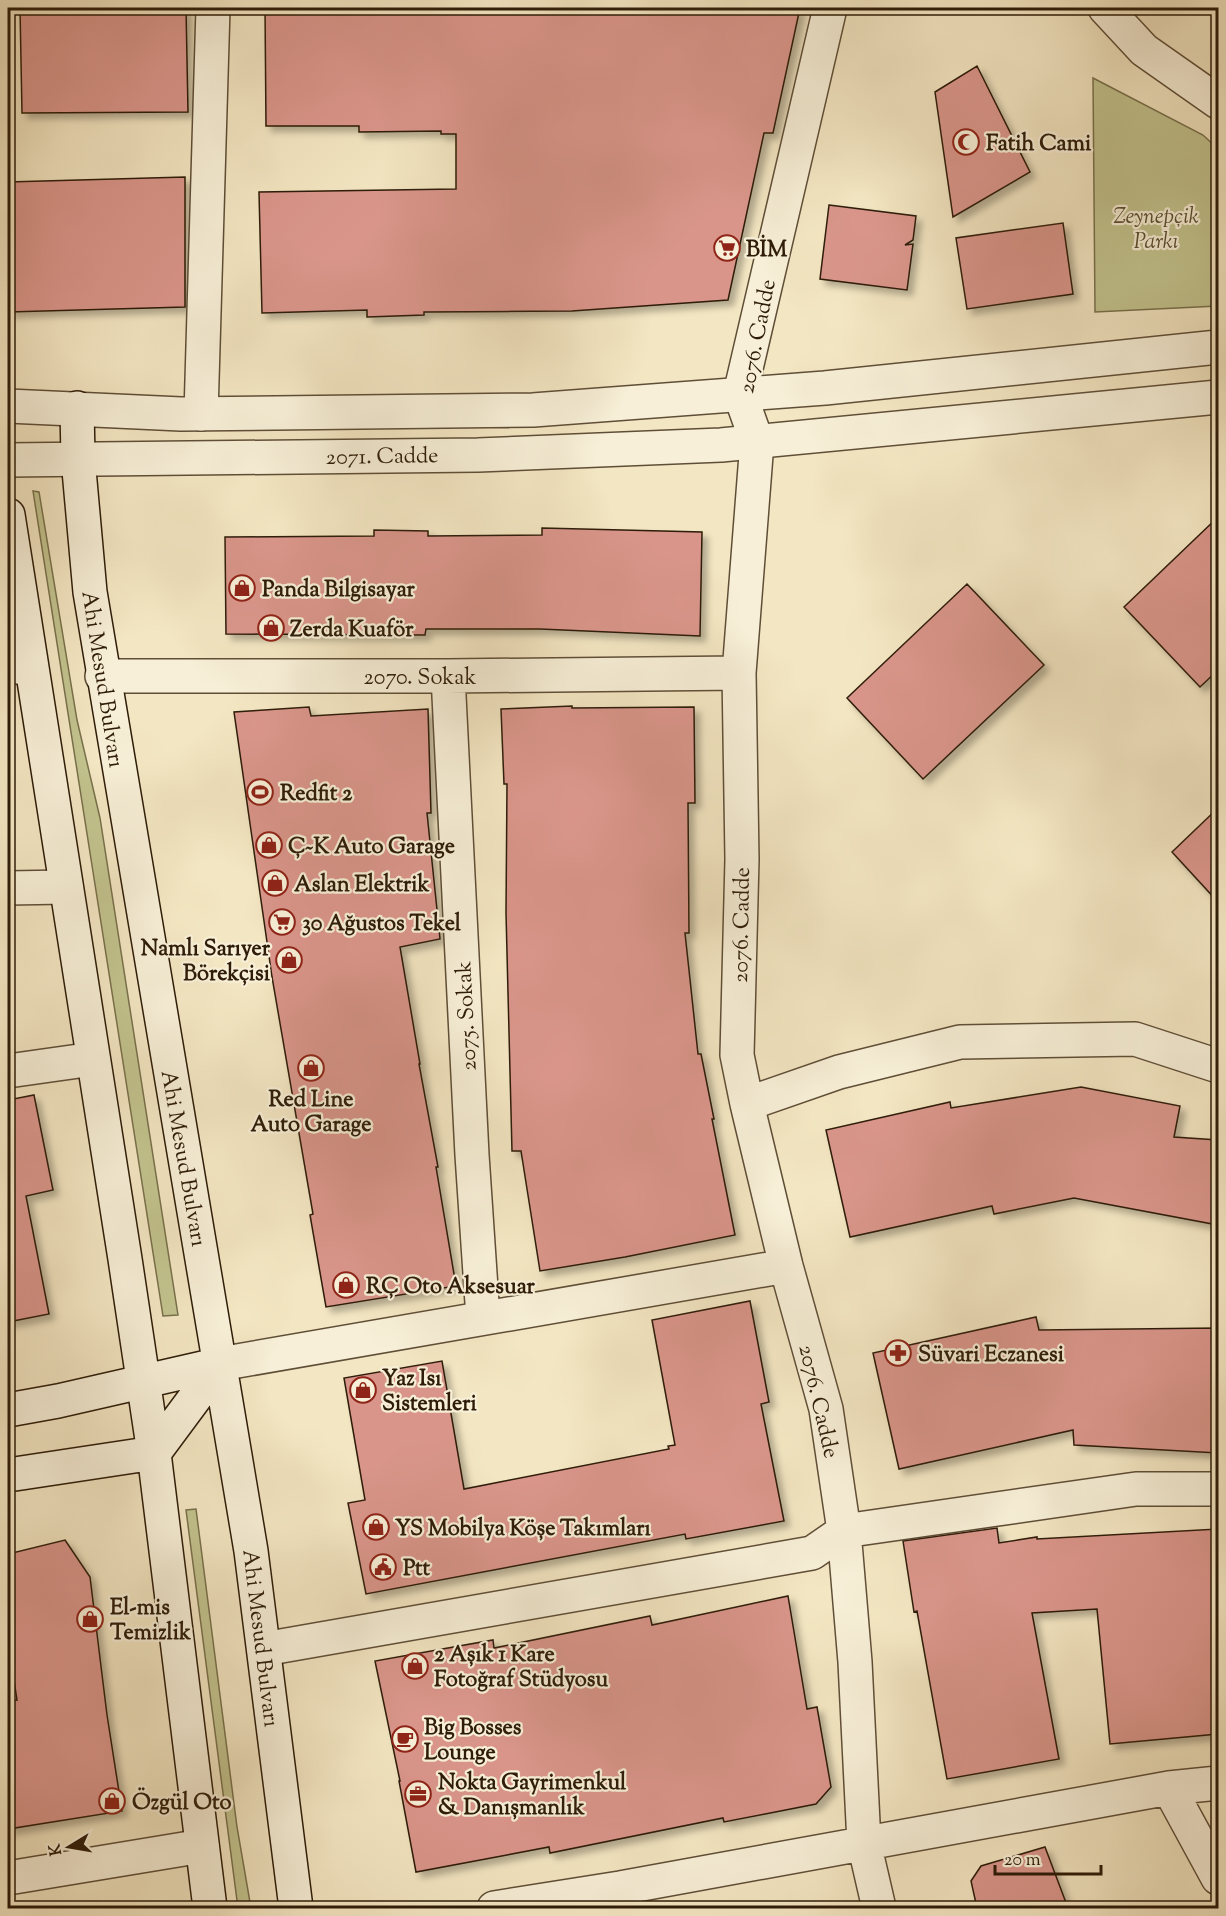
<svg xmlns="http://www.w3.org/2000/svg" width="1226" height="1916" viewBox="0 0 1226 1916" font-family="'Sorts Mill Goudy',serif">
	<defs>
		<filter id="shadow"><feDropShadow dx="5.5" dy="5.5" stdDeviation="3" flood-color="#0004"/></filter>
	</defs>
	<rect width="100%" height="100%" fill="#f3e6c2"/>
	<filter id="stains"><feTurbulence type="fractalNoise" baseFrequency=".00333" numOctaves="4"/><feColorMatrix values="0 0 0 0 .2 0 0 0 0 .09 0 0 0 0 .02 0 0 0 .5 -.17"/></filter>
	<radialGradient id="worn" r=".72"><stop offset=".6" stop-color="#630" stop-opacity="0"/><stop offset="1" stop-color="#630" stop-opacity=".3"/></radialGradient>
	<path fill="#c2c38e" stroke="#78704c" stroke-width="1.5" d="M 1093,78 L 1203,135 L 1218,149 L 1218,306 L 1095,312 Z
		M 33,491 L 39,492 L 77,720 L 100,818 L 178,1315 L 163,1316 Z
		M 196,1509 L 237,1827 L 251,1908 L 238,1908 L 186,1510 Z"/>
	<path fill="#d9958a" stroke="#2e1c09" stroke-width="1.5" filter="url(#shadow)" d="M 20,8 L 186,8 L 188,112 L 22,113 Z
		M 265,8 L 800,8 L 773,133 L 764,133 L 728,300 L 572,311 L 424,312 L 424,315 L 367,317 L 367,310 L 262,313 L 259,192 L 456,189 L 456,134 L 441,134 L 441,131 L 359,132 L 359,126 L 266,126 Z
		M 977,66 L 1030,172 L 953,217 L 935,92 Z
		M 185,177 L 185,307 L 8,312 L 8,182 Z
		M 829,205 L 916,216 L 913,240 L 905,245 L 913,244 L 907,290 L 820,279 Z
		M 1063,223 L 1073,294 L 967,309 L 956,238 Z
		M 1218,517 L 1218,670 L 1200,687 L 1124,607 Z
		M 542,528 L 702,532 L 700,636 L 540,629 L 426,629 L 425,635 L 226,634 L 225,537 L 374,536 L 374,530 L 428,531 L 428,536 L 542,535 Z
		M 967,584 L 1044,665 L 923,779 L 847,698 Z
		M 572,706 L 572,708 L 694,707 L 695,803 L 688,803 L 689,933 L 685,933 L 698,1054 L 701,1054 L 714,1119 L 712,1119 L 735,1235 L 625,1257 L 540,1271 L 521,1151 L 512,1151 L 506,913 L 507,784 L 504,784 L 501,709 Z
		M 309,707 L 311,716 L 428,709 L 431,813 L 427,813 L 440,939 L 400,947 L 420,1064 L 419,1064 L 438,1167 L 436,1167 L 456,1286 L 326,1307 L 310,1215 L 313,1214 L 272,977 L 234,712 Z
		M 1218,808 L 1218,902 L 1172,852 Z
		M 1081,1087 L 1180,1106 L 1174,1137 L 1218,1140 L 1218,1225 L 1074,1198 L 994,1214 L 992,1206 L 850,1237 L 826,1130 L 950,1102 L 951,1108 Z
		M 34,1095 L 53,1190 L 26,1196 L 49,1314 L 8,1322 L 8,1100 Z
		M 750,1301 L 769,1402 L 761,1404 L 784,1521 L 686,1539 L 685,1534 L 366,1594 L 348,1503 L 365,1500 L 344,1378 L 442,1361 L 464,1489 L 669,1449 L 668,1446 L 675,1445 L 652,1320 Z
		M 1036,1317 L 1039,1330 L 1218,1328 L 1218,1453 L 1074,1445 L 1073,1430 L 899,1469 L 873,1353 Z
		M 997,1528 L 999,1543 L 1037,1537 L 1037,1539 L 1218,1529 L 1218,1734 L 1110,1744 L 1097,1609 L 1032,1613 L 1059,1759 L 947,1779 L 917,1611 L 914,1612 L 903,1541 Z
		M 65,1540 L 90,1577 L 107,1715 L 122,1811 L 8,1829 L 8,1701 L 17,1700 L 8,1641 L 8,1554 Z
		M 788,1596 L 807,1709 L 817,1707 L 831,1787 L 816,1804 L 724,1822 L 723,1818 L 550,1853 L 549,1847 L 416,1872 L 399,1781 L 400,1781 L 375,1661 L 493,1640 L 494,1648 L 650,1616 L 652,1625 Z
		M 1045,1847 L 1068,1908 L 977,1908 L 971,1881 L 981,1866 Z"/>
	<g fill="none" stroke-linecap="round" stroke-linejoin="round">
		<g stroke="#5f4e37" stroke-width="36">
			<path id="minor" d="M 830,8 L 740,394 L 757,442 L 739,673 L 742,859 L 737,1055 L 747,1104 L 786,1266 L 826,1409 L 844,1531 L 855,1662 L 864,1843 L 879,1908
				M 1105,8 L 1144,50 L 1218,102
				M 201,414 L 213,8
				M 8,667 L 31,667
				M 102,676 L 448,676 L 739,673
				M 448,676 L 472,1155 L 483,1318
				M 8,888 L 66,887
				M 8,1071 L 93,1059
				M 747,1104 L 839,1072 L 960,1042 L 1135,1039 L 1218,1066
				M 220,1364 L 786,1266
				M 264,1649 L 812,1553 L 844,1531 L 1136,1489 L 1218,1489
				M 1169,1788 L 1218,1878
				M 8,1878 L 202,1846
				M 494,1908 L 620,1888 L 1169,1788 L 1218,1783"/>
		</g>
		<g stroke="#5f4e37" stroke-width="36">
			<path id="tertiary" d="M 8,406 L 181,414 L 533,410 L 825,388 L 1218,347
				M 8,460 L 478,455 L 721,445 L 1218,397"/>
		</g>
		<g stroke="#2e1c09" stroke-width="36">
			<path id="secondary" d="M 77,408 L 78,459 L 90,592 L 251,1551 L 296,1908
				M 8,515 L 125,1259 L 154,1453 L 210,1908
				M 8,1410 L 58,1401 L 220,1364
				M 8,1475 L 154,1453 L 220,1364"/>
		</g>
		<use href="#minor" stroke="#f7efd7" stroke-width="33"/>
		<use href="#tertiary" stroke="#f7efd7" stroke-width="33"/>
		<use href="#secondary" stroke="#f7efd7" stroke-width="33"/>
	</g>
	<defs>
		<g id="mosque-ring" transform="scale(1.35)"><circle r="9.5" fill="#f7efd7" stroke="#8f2418" stroke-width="1.5"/><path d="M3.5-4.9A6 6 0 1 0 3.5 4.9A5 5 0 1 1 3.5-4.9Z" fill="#8f2418"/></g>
		<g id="supermarket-ring" transform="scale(1.35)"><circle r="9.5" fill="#f7efd7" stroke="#8f2418" stroke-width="1.5"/><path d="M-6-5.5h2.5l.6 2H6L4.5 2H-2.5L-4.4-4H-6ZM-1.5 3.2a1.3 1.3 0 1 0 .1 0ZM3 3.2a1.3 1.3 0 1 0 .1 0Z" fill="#8f2418"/></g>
		<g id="shop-ring" transform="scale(1.35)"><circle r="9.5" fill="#f7efd7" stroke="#8f2418" stroke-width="1.5"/><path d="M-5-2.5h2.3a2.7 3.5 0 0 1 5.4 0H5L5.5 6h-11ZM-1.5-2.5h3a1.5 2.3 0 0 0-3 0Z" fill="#8f2418"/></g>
		<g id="stadium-ring" transform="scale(1.35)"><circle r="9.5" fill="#f7efd7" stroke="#8f2418" stroke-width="1.5"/><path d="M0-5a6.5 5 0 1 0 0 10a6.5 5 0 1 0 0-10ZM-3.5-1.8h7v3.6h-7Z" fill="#8f2418"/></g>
		<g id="pharmacy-ring" transform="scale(1.35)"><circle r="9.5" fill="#f7efd7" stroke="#8f2418" stroke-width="1.5"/><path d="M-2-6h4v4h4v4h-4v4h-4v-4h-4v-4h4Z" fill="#8f2418"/></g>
		<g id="civic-ring" transform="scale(1.35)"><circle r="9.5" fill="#f7efd7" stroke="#8f2418" stroke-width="1.5"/><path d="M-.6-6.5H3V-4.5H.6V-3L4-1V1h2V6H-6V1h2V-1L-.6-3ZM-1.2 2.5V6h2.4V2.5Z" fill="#8f2418"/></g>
		<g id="cafe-ring" transform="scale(1.35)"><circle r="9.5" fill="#f7efd7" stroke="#8f2418" stroke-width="1.5"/><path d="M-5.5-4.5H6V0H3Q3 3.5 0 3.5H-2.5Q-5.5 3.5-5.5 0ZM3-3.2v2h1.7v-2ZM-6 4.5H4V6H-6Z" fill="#8f2418"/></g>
		<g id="office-ring" transform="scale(1.35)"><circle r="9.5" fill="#f7efd7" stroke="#8f2418" stroke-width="1.5"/><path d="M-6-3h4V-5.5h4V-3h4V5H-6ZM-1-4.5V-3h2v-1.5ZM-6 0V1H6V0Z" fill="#8f2418"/></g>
	</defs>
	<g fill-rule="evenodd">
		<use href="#mosque-ring" x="966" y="142"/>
		<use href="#supermarket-ring" x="727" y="248"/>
		<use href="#shop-ring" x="242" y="588"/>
		<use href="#shop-ring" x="271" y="628"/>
		<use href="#stadium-ring" x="260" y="792"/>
		<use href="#shop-ring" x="269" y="845"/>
		<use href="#shop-ring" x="275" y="883"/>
		<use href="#supermarket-ring" x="282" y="922"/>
		<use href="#shop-ring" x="289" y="960"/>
		<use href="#shop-ring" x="311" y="1068"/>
		<use href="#shop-ring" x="346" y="1285"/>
		<use href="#pharmacy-ring" x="898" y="1353"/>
		<use href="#shop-ring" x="363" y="1390"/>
		<use href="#shop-ring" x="376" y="1527"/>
		<use href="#civic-ring" x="383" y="1567"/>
		<use href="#shop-ring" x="90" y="1619"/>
		<use href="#shop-ring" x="415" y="1666"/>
		<use href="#cafe-ring" x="405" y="1739"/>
		<use href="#office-ring" x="418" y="1794"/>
		<use href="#shop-ring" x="112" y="1801"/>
	</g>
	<g text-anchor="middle" stroke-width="4.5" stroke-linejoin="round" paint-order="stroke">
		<g font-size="22" font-weight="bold" fill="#2e1c09" stroke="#f7efd7" text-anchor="start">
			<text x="986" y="150">Fatih Cami</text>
			<text x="746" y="256">BİM</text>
			<text x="262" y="596">Panda Bilgisayar</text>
			<text x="290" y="636">Zerda Kuaför</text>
			<text x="280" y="800">Redfit 2</text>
			<text x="288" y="853">Ç~K Auto Garage</text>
			<text x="294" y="891">Aslan Elektrik</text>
			<text x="302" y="930">30 Ağustos Tekel</text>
			<text x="270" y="955" text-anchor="end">Namlı Sarıyer<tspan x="270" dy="25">Börekçisi</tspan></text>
			<text x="311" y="1106" text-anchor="middle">Red Line<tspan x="311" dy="25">Auto Garage</tspan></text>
			<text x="366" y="1293">RÇ Oto Aksesuar</text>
			<text x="918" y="1361">Süvari Eczanesi</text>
			<text x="382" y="1385">Yaz Isı<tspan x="382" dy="25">Sistemleri</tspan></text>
			<text x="395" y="1535">YS Mobilya Köşe Takımları</text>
			<text x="403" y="1575">Ptt</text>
			<text x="110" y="1614">El-mis<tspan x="110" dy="25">Temizlik</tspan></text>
			<text x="434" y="1661">2 Aşık 1 Kare<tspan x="434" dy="25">Fotoğraf Stüdyosu</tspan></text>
			<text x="424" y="1734">Big Bosses<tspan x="424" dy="25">Lounge</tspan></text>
			<text x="438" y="1789">Nokta Gayrimenkul<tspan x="438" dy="25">&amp; Danışmanlık</tspan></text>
			<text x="132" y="1809">Özgül Oto</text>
		</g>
		<g font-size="22" font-style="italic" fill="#5a4e31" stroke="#f7efd7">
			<text x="1156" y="223">Zeynepçik<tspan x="1156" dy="25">Parkı</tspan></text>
		</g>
		<g font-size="22" fill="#2e1c09" stroke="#f7efd7">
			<text transform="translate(756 336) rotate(-79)" y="8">2076. Cadde</text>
			<text transform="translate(382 455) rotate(-1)" y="8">2071. Cadde</text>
			<text x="420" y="684">2070. Sokak</text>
			<text transform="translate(104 679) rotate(81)" y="8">Ahi Mesud Bulvarı</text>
			<text transform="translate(740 925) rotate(-89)" y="8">2076. Cadde</text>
			<text transform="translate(465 1016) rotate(-93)" y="8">2075. Sokak</text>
			<text transform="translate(185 1158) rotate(80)" y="8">Ahi Mesud Bulvarı</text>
			<text transform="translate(820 1401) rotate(77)" y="8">2076. Cadde</text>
			<text transform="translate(262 1638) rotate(83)" y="8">Ahi Mesud Bulvarı</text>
		</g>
	</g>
	<rect width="1226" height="1916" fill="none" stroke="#f3e6c2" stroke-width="30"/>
	<rect x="9" y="9" width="1208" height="1898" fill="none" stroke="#2e1c09" stroke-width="3"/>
	<rect x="15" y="15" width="1196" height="1886" fill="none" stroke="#2e1c09" stroke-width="1.5"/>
	<g transform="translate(69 1847) rotate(259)" stroke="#f7efd7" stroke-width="4.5" paint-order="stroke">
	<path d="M0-4.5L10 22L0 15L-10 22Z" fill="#2e1c09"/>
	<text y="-9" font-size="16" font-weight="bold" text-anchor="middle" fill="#2e1c09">K</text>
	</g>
	<path d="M995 1865v9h106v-9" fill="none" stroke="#2e1c09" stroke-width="3"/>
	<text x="1004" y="1865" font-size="18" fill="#2e1c09" stroke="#f7efd7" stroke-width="4.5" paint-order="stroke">20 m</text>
	<rect width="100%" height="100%" filter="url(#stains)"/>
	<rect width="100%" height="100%" fill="url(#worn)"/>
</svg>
